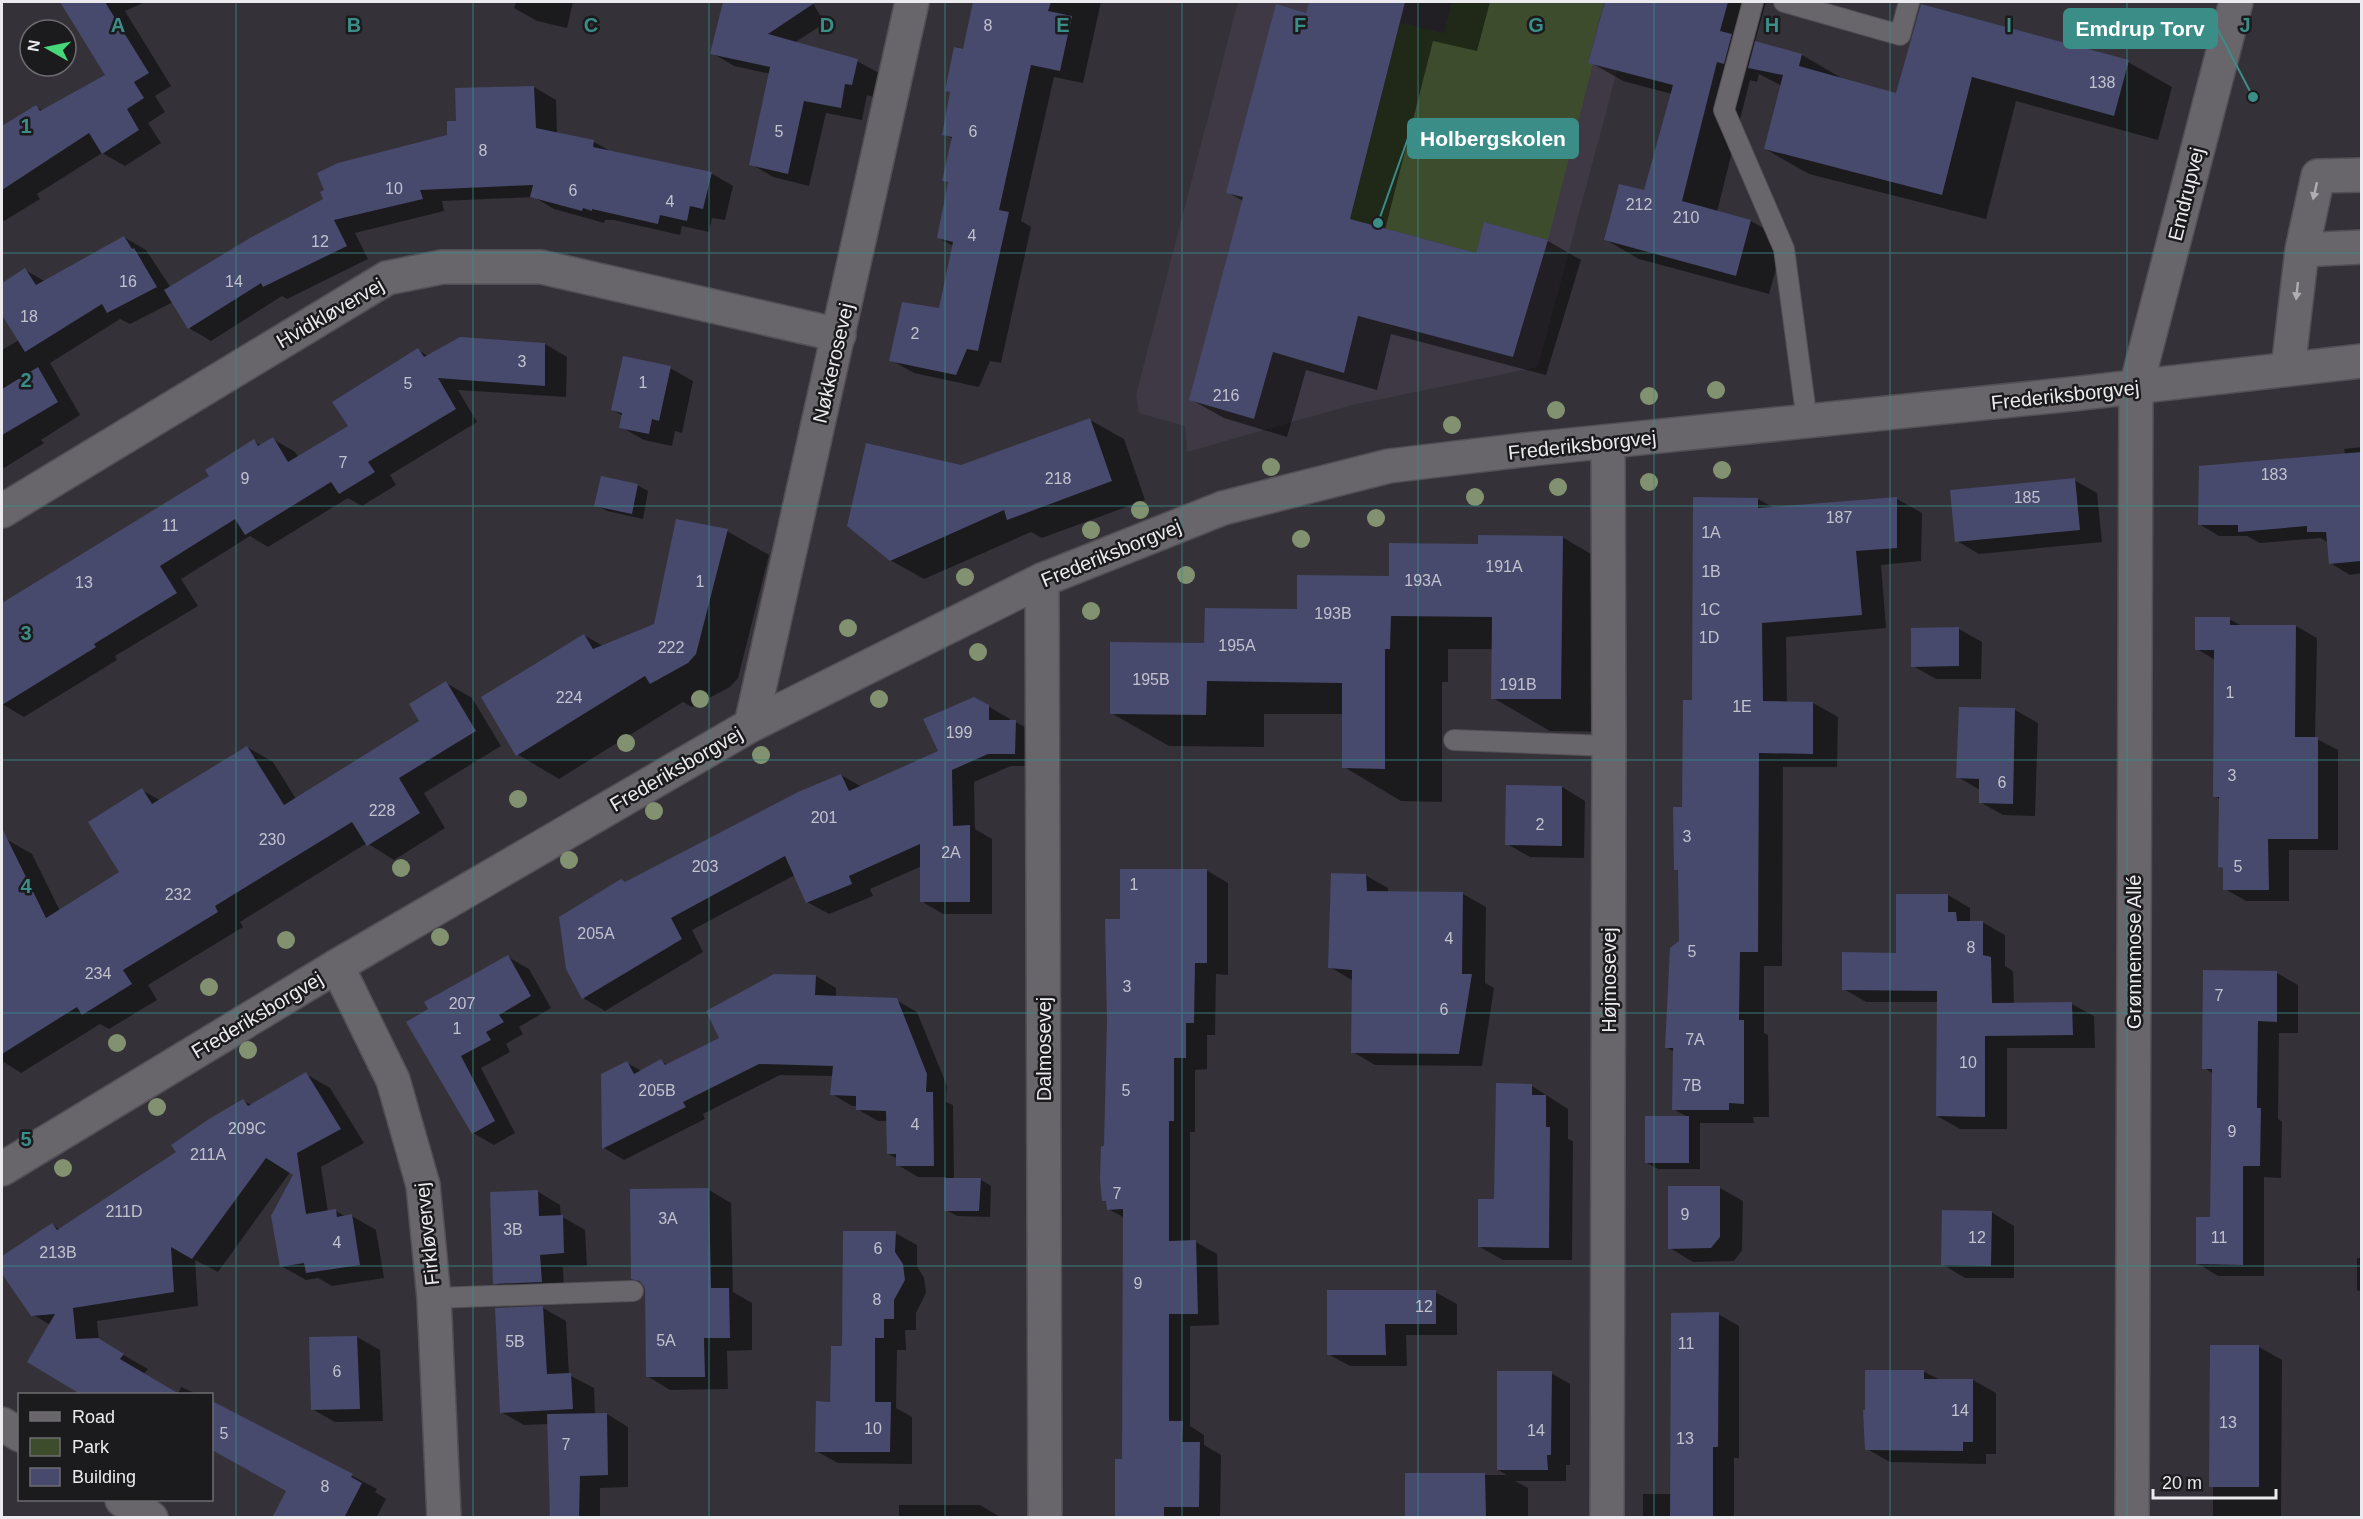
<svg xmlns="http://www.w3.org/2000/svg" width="2363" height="1519" viewBox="0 0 2363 1519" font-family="Helvetica,sans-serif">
	<rect width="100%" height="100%" fill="#343238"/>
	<path fill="#3e3945" d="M 1238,2 L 1666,2 L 1645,78 L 1617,71 L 1538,367 L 1352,405 L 1187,452 L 1185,426 L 1139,413 L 1136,395 Z"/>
	<path fill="#3d4c2d" d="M 1452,2 L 1604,2 L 1588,62 L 1593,64 L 1548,240 L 1484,223 L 1476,253 L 1350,219 L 1400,23 L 1444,33 Z"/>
	<path fill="#0007" d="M 62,2 L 145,2 L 125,11 L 171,86 L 155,96 L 165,112 L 148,123 L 161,143 L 125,166 L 102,153 L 37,194 L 40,199 L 4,221 L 2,220 L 2,124 L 3,127 L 36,107 L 44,111 L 107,75 Z
		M 516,2 L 573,2 L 567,28 L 537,21 L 514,8 Z
		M 724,2 L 812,2 L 825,23 L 794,43 L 857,61 L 879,73 L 873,97 L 867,95 L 862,120 L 826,113 L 809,186 L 773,177 L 751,164 L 771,74 L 734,66 L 712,53 Z
		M 975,2 L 1101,2 L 1083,83 L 1054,77 L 1021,221 L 1031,227 L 1001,363 L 990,361 L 979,387 L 914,373 L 891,360 L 941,310 L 953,246 L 939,238 L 949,183 L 944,180 L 953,139 L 944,134 L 951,93 L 946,90 L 964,50 Z
		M 1310,2 L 1490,2 L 1477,51 L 1433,41 L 1385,230 L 1477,255 L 1548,241 L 1581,260 L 1546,375 L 1391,334 L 1377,390 L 1306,370 L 1287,437 L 1224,418 L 1190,399 L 1243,201 L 1227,192 L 1307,15 Z
		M 1606,2 L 1766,2 L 1755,42 L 1802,55 L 1845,80 L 1897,95 L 1922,6 L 2128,62 L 2172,87 L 2158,140 L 2016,101 L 1986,219 L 1809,174 L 1765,149 L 1782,86 L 1759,74 L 1757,82 L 1750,80 L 1717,212 L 1751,221 L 1784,240 L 1769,294 L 1639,259 L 1606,240 L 1645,192 L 1672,94 L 1623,81 L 1590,62 Z
		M 534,87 L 556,100 L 557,134 L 594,142 L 612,152 L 711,173 L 733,186 L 725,220 L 712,218 L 709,232 L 682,226 L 680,235 L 614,220 L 605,220 L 604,223 L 554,209 L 534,197 L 442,201 L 444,211 L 355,233 L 368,259 L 287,299 L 282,296 L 211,341 L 189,328 L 173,302 L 130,324 L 120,319 L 50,363 L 80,415 L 41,440 L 44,443 L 4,468 L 2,467 L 2,350 L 19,340 L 2,312 L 2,284 L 25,270 L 46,282 L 124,237 L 146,250 L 171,288 L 449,137 L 458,123 Z
		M 545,344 L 567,357 L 566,397 L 458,390 L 477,422 L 390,475 L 396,485 L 362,506 L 348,498 L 268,547 L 250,536 L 181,579 L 198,606 L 115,656 L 117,660 L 24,717 L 2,704 L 2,604 L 211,477 L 254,441 L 261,446 L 273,439 L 295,452 L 299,458 L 350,427 L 418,350 L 428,356 Z
		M 670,368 L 693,381 L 682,433 L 675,431 L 672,446 L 644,440 L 621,427 L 623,416 L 613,410 Z
		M 1090,420 L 1124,439 L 1145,500 L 1042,538 L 1031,532 L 924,579 L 890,560 L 961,467 Z
		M 2362,447 L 2362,573 L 2350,575 L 2330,563 L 2328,543 L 2321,538 L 2260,543 L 2247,536 L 2219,536 L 2199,524 L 2345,454 L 2344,449 Z
		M 2074,480 L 2097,493 L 2102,542 L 1979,554 L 1957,541 Z
		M 637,485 L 648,491 L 643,519 L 607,511 L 596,505 Z
		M 1758,499 L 1774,508 L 1897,499 L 1922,513 L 1921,561 L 1881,565 L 1886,628 L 1786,637 L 1787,703 L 1813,703 L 1838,717 L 1837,767 L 1783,767 L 1782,966 L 1764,966 L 1764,1033 L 1768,1035 L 1769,1117 L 1753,1117 L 1754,1123 L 1700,1123 L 1700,1169 L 1658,1169 L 1647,1163 L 1688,1117 L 1673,1109 L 1674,1052 L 1666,1047 L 1680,942 L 1680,872 L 1675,869 L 1693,702 Z
		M 727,531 L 769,555 L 738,678 L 730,687 L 692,707 L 683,702 L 559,779 L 517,754 L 584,635 L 603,646 L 655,625 Z
		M 1562,537 L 1620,571 L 1618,732 L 1550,731 L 1493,698 L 1493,649 L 1448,649 L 1448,682 L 1442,682 L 1442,802 L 1401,801 L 1344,767 L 1344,714 L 1264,714 L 1264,747 L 1169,746 L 1111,713 L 1205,644 L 1479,545 Z
		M 2229,619 L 2242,626 L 2296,626 L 2317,638 L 2315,738 L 2338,750 L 2338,850 L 2289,850 L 2289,901 L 2246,901 L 2225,889 L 2224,869 L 2220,866 L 2220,800 L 2215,796 L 2215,660 L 2197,649 Z
		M 1959,629 L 1982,642 L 1981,679 L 1936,679 L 1913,666 Z
		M 446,683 L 472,698 L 501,746 L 424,793 L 445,828 L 394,860 L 367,843 L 240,922 L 243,927 L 148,985 L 157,1000 L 109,1029 L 100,1024 L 21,1073 L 2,1061 L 2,842 L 6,839 L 32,854 L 60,911 L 121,872 L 142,790 L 161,801 L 247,747 L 273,762 L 296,799 L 421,722 Z
		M 974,698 L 1010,719 L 1010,722 L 1016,722 L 1038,735 L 1037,766 L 1011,766 L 974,782 L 975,829 L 992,839 L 992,914 L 943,914 L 921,901 L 922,866 L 870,889 L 873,896 L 829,914 L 807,902 L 795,875 L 692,930 L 703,952 L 605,1011 L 583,998 L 626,883 L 841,775 L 862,787 L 940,752 Z
		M 2015,710 L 2038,723 L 2035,816 L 2003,815 L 1980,802 L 1980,790 L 1958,777 Z
		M 1562,787 L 1585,801 L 1584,858 L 1530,857 L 1507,844 Z
		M 1206,870 L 1228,883 L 1228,975 L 1216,974 L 1215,1035 L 1207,1035 L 1207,1069 L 1195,1070 L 1195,1132 L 1190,1132 L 1190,1242 L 1196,1242 L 1217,1254 L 1219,1325 L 1190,1326 L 1190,1426 L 1204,1435 L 1204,1445 L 1221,1455 L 1220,1518 L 1116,1518 L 1123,1461 L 1125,1218 L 1108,1209 L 1108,1203 L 1103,1200 L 1122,920 Z
		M 1365,875 L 1388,888 L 1388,893 L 1463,894 L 1486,907 L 1485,983 L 1494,988 L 1482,1066 L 1375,1065 L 1353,1052 L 1352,980 L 1330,967 Z
		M 1948,895 L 1970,908 L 1970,922 L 1982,922 L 2005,935 L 2005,966 L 2013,971 L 2014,1004 L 2072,1004 L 2094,1016 L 2095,1048 L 2007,1048 L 2007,1129 L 1960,1129 L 1937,1116 L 1938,1002 L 1866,1002 L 1844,989 L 1897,954 Z
		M 508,957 L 529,969 L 551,1008 L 519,1027 L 523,1034 L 506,1044 L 510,1052 L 481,1068 L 515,1133 L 494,1145 L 473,1133 L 408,1023 Z
		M 2277,973 L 2298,985 L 2298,1033 L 2279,1033 L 2278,1119 L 2282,1122 L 2281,1178 L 2264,1177 L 2264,1276 L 2218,1276 L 2197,1263 L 2211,1219 L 2214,1074 L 2204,1068 Z
		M 775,975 L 816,976 L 836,988 L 836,997 L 896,1000 L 917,1012 L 947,1086 L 946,1102 L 953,1105 L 954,1179 L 980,1179 L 991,1186 L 990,1217 L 957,1216 L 946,1210 L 946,1177 L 918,1177 L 898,1165 L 898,1159 L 888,1154 L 888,1121 L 878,1121 L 857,1109 L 857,1106 L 852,1106 L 832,1094 L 834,1076 L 780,1075 L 703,1114 L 705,1119 L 624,1160 L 604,1148 L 603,1075 L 627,1063 L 642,1071 L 661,1061 L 668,1065 L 721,1038 Z
		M 306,1074 L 330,1088 L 364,1143 L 321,1167 L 328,1212 L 336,1211 L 346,1217 L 352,1216 L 376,1230 L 384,1278 L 332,1286 L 318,1278 L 306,1280 L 281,1266 L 295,1174 L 291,1171 L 218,1272 L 195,1260 L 198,1306 L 97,1321 L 99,1341 L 148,1369 L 144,1374 L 178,1394 L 181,1387 L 197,1394 L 85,1394 L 50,1325 L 32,1314 L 2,1271 L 2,1258 L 52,1225 L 61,1230 L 178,1153 L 243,1101 L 252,1105 Z
		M 1532,1086 L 1568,1109 L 1568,1139 L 1573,1141 L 1572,1260 L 1503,1260 L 1480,1247 Z
		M 1720,1188 L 1743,1201 L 1742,1250 L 1734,1261 L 1693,1262 L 1670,1248 Z
		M 709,1190 L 731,1203 L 733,1292 L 752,1303 L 752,1350 L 727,1351 L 728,1389 L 670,1390 L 647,1376 L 646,1286 L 633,1278 Z
		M 537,1191 L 560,1205 L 561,1216 L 585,1230 L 587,1266 L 563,1267 L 564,1295 L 518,1296 L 495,1283 Z
		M 1991,1212 L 2014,1226 L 2014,1278 L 1965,1278 L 1942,1264 Z
		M 895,1233 L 917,1245 L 917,1266 L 924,1278 L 926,1293 L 916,1313 L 916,1330 L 905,1330 L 906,1350 L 897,1350 L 896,1408 L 912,1417 L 912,1464 L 838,1463 L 816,1451 L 832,1403 L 844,1348 Z
		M 2357,1258 L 2362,1258 L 2362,1292 L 2357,1290 Z
		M 1435,1292 L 1457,1304 L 1457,1335 L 1406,1335 L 1407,1366 L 1350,1366 L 1328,1354 Z
		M 543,1308 L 566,1321 L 569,1375 L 594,1388 L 595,1414 L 607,1414 L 628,1427 L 628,1487 L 600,1488 L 600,1518 L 551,1518 L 549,1424 L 524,1425 L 501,1412 Z
		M 1718,1314 L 1739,1326 L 1739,1458 L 1734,1458 L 1734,1518 L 1643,1518 L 1643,1494 L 1671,1494 Z
		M 357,1337 L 380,1350 L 383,1421 L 335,1422 L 312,1409 Z
		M 2259,1347 L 2282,1360 L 2281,1518 L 2213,1518 L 2213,1487 L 2210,1486 Z
		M 1923,1371 L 1940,1380 L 1973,1380 L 1996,1393 L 1996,1454 L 1986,1454 L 1986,1464 L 1890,1462 L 1867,1449 Z
		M 1551,1373 L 1570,1384 L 1570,1465 L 1566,1465 L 1566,1481 L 1515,1481 L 1528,1488 L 1528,1518 L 1407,1518 L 1406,1475 L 1507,1475 L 1498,1470 Z
		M 212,1402 L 377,1489 L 375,1492 L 386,1499 L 376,1518 L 292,1518 L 288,1491 L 212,1449 Z
		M 899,1505 L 980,1505 L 1002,1518 L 899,1518 Z"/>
	<path fill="#47496d" d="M 60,2 L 105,2 L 149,73 L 134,82 L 144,98 L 127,109 L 139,130 L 102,154 L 89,133 L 2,190 L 2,126 L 36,105 L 40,111 L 105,75 Z
		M 723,2 L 816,2 L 768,34 L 858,59 L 852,85 L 845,84 L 841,108 L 804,101 L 788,174 L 749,165 L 770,67 L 710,54 Z
		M 973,2 L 1051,2 L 1048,11 L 1072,16 L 1060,71 L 1031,65 L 999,210 L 1009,212 L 978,351 L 967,349 L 956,375 L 889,361 L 902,302 L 939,308 L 953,242 L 937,238 L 948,182 L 942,181 L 952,137 L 942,135 L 950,92 L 945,91 L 954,47 L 963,49 Z
		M 1309,2 L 1405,2 L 1350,219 L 1476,253 L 1484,222 L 1548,240 L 1513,357 L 1358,316 L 1344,373 L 1273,352 L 1254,419 L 1189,400 L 1243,197 L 1226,193 L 1276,4 L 1306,13 Z
		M 1605,2 L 1728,2 L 1720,31 L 1732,34 L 1724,64 L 1717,62 L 1682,201 L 1751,220 L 1736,276 L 1604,240 L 1619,184 L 1644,190 L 1673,85 L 1588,63 Z
		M 1921,4 L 2129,60 L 2114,116 L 1972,77 L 1942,195 L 1764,149 L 1783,75 L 1748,68 L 1755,41 L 1802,54 L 1799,66 L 1896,93 Z
		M 534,86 L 536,128 L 594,140 L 593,147 L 712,172 L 703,209 L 690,206 L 687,221 L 660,215 L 658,224 L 592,209 L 592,211 L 583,208 L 582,211 L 530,197 L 533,185 L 420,190 L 423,199 L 334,220 L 347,246 L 263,287 L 261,283 L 188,329 L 164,290 L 250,238 L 323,199 L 320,192 L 324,190 L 317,173 L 338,163 L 447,135 L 447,121 L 456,121 L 455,88 Z
		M 124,236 L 132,249 L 134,248 L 157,287 L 107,313 L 102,304 L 25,352 L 2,315 L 2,283 L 25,268 L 36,285 Z
		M 460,337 L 545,343 L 545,386 L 438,378 L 456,409 L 368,462 L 375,472 L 339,494 L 331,482 L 245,535 L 235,519 L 160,566 L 177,593 L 94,644 L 96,647 L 2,705 L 2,603 L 209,476 L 205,470 L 254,439 L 258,446 L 273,437 L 288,462 L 348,426 L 332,402 L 418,348 L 424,357 Z
		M 623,356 L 671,366 L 659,421 L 652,419 L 649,434 L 619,428 L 622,413 L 611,410 Z
		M 38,367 L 58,402 L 2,435 L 2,389 Z
		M 1090,418 L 1112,481 L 1007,520 L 1004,510 L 890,561 L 847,526 L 866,443 L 961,465 Z
		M 2361,452 L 2361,561 L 2329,564 L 2326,532 L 2307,532 L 2307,526 L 2238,532 L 2238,525 L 2198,525 L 2199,466 Z
		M 601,476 L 638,484 L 632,514 L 594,506 Z
		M 2075,478 L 2080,530 L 1955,542 L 1950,490 Z
		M 1693,497 L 1758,498 L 1758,508 L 1897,497 L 1897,548 L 1856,551 L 1862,615 L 1762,623 L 1763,701 L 1813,702 L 1813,754 L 1759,753 L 1758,952 L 1740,952 L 1739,1020 L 1744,1020 L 1744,1104 L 1729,1103 L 1729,1110 L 1672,1110 L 1673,1048 L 1665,1048 L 1670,948 L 1679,941 L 1678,870 L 1674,870 L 1673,807 L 1682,807 L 1683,700 L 1692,700 Z
		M 676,519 L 728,529 L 696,654 L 688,663 L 650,684 L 645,676 L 516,756 L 481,697 L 584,634 L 593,649 L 654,624 Z
		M 1478,535 L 1563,536 L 1561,699 L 1491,699 L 1492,617 L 1391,616 L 1390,649 L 1385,649 L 1385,769 L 1342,768 L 1342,683 L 1207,681 L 1206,715 L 1110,714 L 1110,642 L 1204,643 L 1205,608 L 1297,609 L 1297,575 L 1389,576 L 1389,543 L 1478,544 Z
		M 2195,617 L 2230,617 L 2230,625 L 2296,625 L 2295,737 L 2318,737 L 2318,839 L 2268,839 L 2269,890 L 2223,890 L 2223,868 L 2218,867 L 2219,797 L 2213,797 L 2214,650 L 2195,650 Z
		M 1959,627 L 1959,666 L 1911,667 L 1911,628 Z
		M 446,681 L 476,731 L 399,778 L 420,813 L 367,846 L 352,822 L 215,906 L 218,912 L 123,970 L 132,984 L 82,1015 L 77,1007 L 2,1054 L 2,828 L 46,918 L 119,872 L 88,822 L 142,788 L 152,804 L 247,746 L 284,805 L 419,721 L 409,704 Z
		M 974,697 L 989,705 L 989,720 L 1016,720 L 1015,754 L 988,754 L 952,770 L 953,826 L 970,825 L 970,902 L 920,902 L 920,844 L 849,876 L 852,884 L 806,903 L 785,856 L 671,918 L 682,939 L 582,999 L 566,969 L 559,917 L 621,879 L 625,882 L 798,792 L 841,774 L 849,791 L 938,751 L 923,719 Z
		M 1959,707 L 2015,708 L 2013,804 L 1979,803 L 1979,779 L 1956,778 Z
		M 1506,785 L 1562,786 L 1562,846 L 1505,845 Z
		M 1120,869 L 1207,869 L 1207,963 L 1195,963 L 1194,1023 L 1186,1023 L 1186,1058 L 1174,1058 L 1174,1121 L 1169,1121 L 1169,1241 L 1196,1240 L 1198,1314 L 1169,1314 L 1169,1421 L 1183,1421 L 1182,1442 L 1200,1442 L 1199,1507 L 1164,1507 L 1164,1518 L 1115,1518 L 1115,1459 L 1122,1459 L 1123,1209 L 1107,1210 L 1106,1201 L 1102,1201 L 1100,1179 L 1101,1146 L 1104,1146 L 1107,1020 L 1105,919 L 1120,919 Z
		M 1331,873 L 1366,874 L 1367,891 L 1463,892 L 1462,974 L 1472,974 L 1459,1054 L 1351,1053 L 1352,970 L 1328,968 Z
		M 1896,894 L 1948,894 L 1948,912 L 1956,912 L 1957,921 L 1983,921 L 1983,955 L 1991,957 L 1992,1003 L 2072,1002 L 2073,1035 L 1985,1036 L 1985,1117 L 1936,1116 L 1937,991 L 1842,990 L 1842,952 L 1896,953 Z
		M 508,955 L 531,996 L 499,1015 L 504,1022 L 486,1032 L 491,1040 L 461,1056 L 495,1121 L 472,1134 L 406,1022 L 428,1009 L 424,1002 Z
		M 2203,970 L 2277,971 L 2277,1022 L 2258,1021 L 2257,1108 L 2261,1108 L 2260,1166 L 2243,1166 L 2243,1265 L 2196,1264 L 2196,1217 L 2210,1217 L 2212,1069 L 2202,1069 Z
		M 774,974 L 816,975 L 815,995 L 897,998 L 927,1074 L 926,1092 L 933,1092 L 934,1166 L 896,1166 L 896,1154 L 887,1154 L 886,1111 L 856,1110 L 856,1096 L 830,1095 L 833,1066 L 759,1064 L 683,1102 L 686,1107 L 602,1149 L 601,1074 L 627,1061 L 634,1074 L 661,1059 L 665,1065 L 719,1038 L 706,1011 Z
		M 306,1072 L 341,1129 L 297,1153 L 306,1214 L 336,1209 L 337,1217 L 352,1214 L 360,1265 L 306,1273 L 304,1263 L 280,1267 L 271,1216 L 293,1175 L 266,1158 L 192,1259 L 171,1247 L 174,1292 L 73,1308 L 76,1339 L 98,1338 L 124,1354 L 120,1359 L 181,1395 L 82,1395 L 27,1362 L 55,1314 L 31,1316 L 2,1274 L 2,1256 L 52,1223 L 57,1230 L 176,1152 L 171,1145 L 209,1119 L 243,1099 L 248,1106 Z
		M 1496,1083 L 1532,1084 L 1532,1095 L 1546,1095 L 1546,1127 L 1550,1127 L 1549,1248 L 1478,1247 L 1478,1199 L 1494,1199 Z
		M 1645,1116 L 1689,1116 L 1689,1163 L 1645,1163 Z
		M 944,1178 L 981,1178 L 979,1211 L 944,1211 Z
		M 1668,1186 L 1720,1186 L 1720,1237 L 1711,1248 L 1668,1249 Z
		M 709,1188 L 711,1288 L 729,1288 L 730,1338 L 704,1338 L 705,1377 L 646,1377 L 645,1290 L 644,1286 L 639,1281 L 631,1279 L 630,1189 Z
		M 538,1190 L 539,1216 L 563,1215 L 564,1253 L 540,1255 L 542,1282 L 493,1284 L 490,1192 Z
		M 1942,1210 L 1992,1211 L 1991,1266 L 1941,1265 Z
		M 843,1231 L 896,1231 L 895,1252 L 903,1264 L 905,1280 L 894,1300 L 894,1319 L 884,1319 L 884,1338 L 875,1338 L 875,1402 L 891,1402 L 890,1452 L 815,1452 L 816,1401 L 830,1402 L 831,1346 L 842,1346 Z
		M 1327,1290 L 1436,1290 L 1436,1324 L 1385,1324 L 1386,1355 L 1327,1355 Z
		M 543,1306 L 547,1374 L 571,1373 L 573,1409 L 500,1413 L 495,1308 Z
		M 1719,1312 L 1718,1447 L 1713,1447 L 1713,1517 L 1670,1516 L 1671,1313 Z
		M 357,1336 L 360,1409 L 311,1410 L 309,1337 Z
		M 2210,1345 L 2259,1345 L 2259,1487 L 2209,1487 Z
		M 1865,1370 L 1924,1370 L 1924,1379 L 1973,1379 L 1973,1442 L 1963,1442 L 1963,1451 L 1865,1450 L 1863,1410 L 1865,1410 Z
		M 1497,1371 L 1552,1371 L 1551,1455 L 1547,1455 L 1548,1470 L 1497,1470 Z
		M 212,1401 L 353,1474 L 351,1477 L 362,1483 L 344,1518 L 272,1518 L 286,1491 L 212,1450 Z
		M 607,1413 L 608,1475 L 580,1476 L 579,1518 L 550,1518 L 547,1414 Z
		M 1405,1473 L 1485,1473 L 1486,1518 L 1405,1518 Z"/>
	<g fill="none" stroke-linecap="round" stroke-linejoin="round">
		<g stroke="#524f55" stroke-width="22">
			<path id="lane" d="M 1753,2 L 1724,110 L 1784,249 L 1807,421
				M 1784,2 L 1900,35 L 1909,2
				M 1454,740 L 1609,746
				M 434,1298 L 633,1291"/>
		</g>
		<g stroke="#524f55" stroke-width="36">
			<path id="street" d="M 2302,250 L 2318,176 L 2362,175
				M 2288,369 L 2302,250 L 2362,247
				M 2,511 L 387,278 L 442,267 L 541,267 L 839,335
				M 1042,580 L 1045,1518
				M 751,725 L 912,2
				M 337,966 L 393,1080 L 423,1185 L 434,1298 L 444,1518
				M 2,1424 L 20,1435
				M 122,1500 L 151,1518
				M 1607,1518 L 1609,746 L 1608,442"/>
		</g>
		<g stroke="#524f55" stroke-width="36">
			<path id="secondary" d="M 2,1169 L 337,966 L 751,725 L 1042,580 L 1223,508 L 1389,466 L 1532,449 L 2073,394 L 2362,361
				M 2132,1518 L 2136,387 L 2236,2"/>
		</g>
		<use href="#lane" stroke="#68656b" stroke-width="20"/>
		<use href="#street" stroke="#68656b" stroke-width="33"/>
		<use href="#secondary" stroke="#68656b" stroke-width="33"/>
	</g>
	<g fill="#829271">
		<circle cx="1716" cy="390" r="9"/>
		<circle cx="1649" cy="396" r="9"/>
		<circle cx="1556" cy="410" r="9"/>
		<circle cx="1452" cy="425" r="9"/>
		<circle cx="1271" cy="467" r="9"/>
		<circle cx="1722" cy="470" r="9"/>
		<circle cx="1649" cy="482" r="9"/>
		<circle cx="1558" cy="487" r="9"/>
		<circle cx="1475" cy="497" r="9"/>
		<circle cx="1140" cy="510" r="9"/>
		<circle cx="1376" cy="518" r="9"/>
		<circle cx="1091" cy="530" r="9"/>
		<circle cx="1301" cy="539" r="9"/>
		<circle cx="1186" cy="575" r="9"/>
		<circle cx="965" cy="577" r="9"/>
		<circle cx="1091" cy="611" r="9"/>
		<circle cx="848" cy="628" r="9"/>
		<circle cx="978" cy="652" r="9"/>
		<circle cx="700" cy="699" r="9"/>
		<circle cx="879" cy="699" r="9"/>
		<circle cx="626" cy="743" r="9"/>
		<circle cx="761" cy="755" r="9"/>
		<circle cx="518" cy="799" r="9"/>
		<circle cx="654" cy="811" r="9"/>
		<circle cx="569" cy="860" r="9"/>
		<circle cx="401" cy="868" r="9"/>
		<circle cx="440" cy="937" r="9"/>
		<circle cx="286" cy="940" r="9"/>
		<circle cx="209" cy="987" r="9"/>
		<circle cx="117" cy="1043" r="9"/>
		<circle cx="248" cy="1050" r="9"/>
		<circle cx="157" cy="1107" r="9"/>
		<circle cx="63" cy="1168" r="9"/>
	</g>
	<defs><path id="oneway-solid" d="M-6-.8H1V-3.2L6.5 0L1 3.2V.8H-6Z" transform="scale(1.5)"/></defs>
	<g fill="#b0aeb3">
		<use href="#oneway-solid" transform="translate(2315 191) rotate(103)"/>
		<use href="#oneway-solid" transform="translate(2297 291) rotate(96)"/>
	</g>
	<path fill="none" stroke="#3b8d88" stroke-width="1.5" stroke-opacity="0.55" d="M 236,2 L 236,1518M 473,2 L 473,1518M 709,2 L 709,1518M 945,2 L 945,1518M 1182,2 L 1182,1518M 1418,2 L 1418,1518M 1654,2 L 1654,1518M 1890,2 L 1890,1518M 2127,2 L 2127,1518M 2,253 L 2362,253M 2,506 L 2362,506M 2,760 L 2362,760M 2,1013 L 2362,1013M 2,1266 L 2362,1266"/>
	<g text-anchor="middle" stroke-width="5" stroke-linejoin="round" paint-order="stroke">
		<g font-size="16" fill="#c2c2ce">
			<text x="988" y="31">8</text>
			<text x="2102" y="88">138</text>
			<text x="779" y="137">5</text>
			<text x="973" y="137">6</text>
			<text x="483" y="156">8</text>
			<text x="394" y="194">10</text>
			<text x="573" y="196">6</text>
			<text x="670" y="207">4</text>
			<text x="1639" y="210">212</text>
			<text x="1686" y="223">210</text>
			<text x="972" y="241">4</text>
			<text x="320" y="247">12</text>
			<text x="128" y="287">16</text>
			<text x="234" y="287">14</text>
			<text x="29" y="322">18</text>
			<text x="915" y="339">2</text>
			<text x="522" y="367">3</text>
			<text x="643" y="388">1</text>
			<text x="408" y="389">5</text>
			<text x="1226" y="401">216</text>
			<text x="343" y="468">7</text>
			<text x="2274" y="480">183</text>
			<text x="245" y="484">9</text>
			<text x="1058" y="484">218</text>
			<text x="2027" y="503">185</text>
			<text x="1839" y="523">187</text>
			<text x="170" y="531">11</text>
			<text x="1711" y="538">1A</text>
			<text x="1504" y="572">191A</text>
			<text x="1711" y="577">1B</text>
			<text x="1423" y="586">193A</text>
			<text x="700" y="587">1</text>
			<text x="84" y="588">13</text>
			<text x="1710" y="615">1C</text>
			<text x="1333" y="619">193B</text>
			<text x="1709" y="643">1D</text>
			<text x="1237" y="651">195A</text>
			<text x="671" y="653">222</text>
			<text x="1151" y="685">195B</text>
			<text x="1518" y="690">191B</text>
			<text x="2230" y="698">1</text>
			<text x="569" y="703">224</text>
			<text x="1742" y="712">1E</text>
			<text x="959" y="738">199</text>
			<text x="2232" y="781">3</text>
			<text x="2002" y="788">6</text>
			<text x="382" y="816">228</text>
			<text x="824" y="823">201</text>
			<text x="1540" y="830">2</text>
			<text x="1687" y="842">3</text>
			<text x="272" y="845">230</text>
			<text x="951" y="858">2A</text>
			<text x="705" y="872">203</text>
			<text x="2238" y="872">5</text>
			<text x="1134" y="890">1</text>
			<text x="178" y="900">232</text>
			<text x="596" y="939">205A</text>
			<text x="1449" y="944">4</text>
			<text x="1971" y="953">8</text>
			<text x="1692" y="957">5</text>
			<text x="98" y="979">234</text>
			<text x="1127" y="992">3</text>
			<text x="2219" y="1001">7</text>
			<text x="462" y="1009">207</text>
			<text x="1444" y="1015">6</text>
			<text x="457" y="1034">1</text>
			<text x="1695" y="1045">7A</text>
			<text x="1968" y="1068">10</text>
			<text x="1692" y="1091">7B</text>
			<text x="657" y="1096">205B</text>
			<text x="1126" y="1096">5</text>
			<text x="915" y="1130">4</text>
			<text x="247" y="1134">209C</text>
			<text x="2232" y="1137">9</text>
			<text x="208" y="1160">211A</text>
			<text x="1117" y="1199">7</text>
			<text x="124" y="1217">211D</text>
			<text x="1685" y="1220">9</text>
			<text x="668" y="1224">3A</text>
			<text x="513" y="1235">3B</text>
			<text x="1977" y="1243">12</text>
			<text x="2219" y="1243">11</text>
			<text x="337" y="1248">4</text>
			<text x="878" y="1254">6</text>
			<text x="58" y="1258">213B</text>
			<text x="1138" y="1289">9</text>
			<text x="877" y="1305">8</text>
			<text x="1424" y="1312">12</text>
			<text x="666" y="1346">5A</text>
			<text x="515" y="1347">5B</text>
			<text x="1686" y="1349">11</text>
			<text x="337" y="1377">6</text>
			<text x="1960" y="1416">14</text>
			<text x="2228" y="1428">13</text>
			<text x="873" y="1434">10</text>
			<text x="1536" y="1436">14</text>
			<text x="224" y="1439">5</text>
			<text x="1685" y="1444">13</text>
			<text x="566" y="1450">7</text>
			<text x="325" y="1492">8</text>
		</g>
		<g font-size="20" fill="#ebeaee" stroke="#1b1a1d">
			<text transform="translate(2186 194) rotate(-76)" y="7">Emdrupvej</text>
			<text transform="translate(330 313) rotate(-30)" y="7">Hvidkløvervej</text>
			<text transform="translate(833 363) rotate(-77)" y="7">Nøkkerosevej</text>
			<text transform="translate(2065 395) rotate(-6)" y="7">Frederiksborgvej</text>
			<text transform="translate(1582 445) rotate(-6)" y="7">Frederiksborgvej</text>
			<text transform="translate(1111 553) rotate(-22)" y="7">Frederiksborgvej</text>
			<text transform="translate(676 769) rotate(-30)" y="7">Frederiksborgvej</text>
			<text transform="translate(2134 952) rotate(-90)" y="7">Grønnemose Allé</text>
			<text transform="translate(1609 980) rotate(-90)" y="7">Højmosevej</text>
			<text transform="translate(257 1015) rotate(-31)" y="7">Frederiksborgvej</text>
			<text transform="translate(1044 1049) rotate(-90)" y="7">Dalmosevej</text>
			<text transform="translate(427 1234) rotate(-96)" y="7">Firkløvervej</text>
		</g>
	</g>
	<g font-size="20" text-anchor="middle" font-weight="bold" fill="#3b8d88" stroke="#1b1a1d" stroke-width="5" stroke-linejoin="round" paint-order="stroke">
		<text x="118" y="32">A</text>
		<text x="354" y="32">B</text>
		<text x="591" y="32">C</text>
		<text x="827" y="32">D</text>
		<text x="1063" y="32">E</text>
		<text x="1300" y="32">F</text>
		<text x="1536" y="32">G</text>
		<text x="1772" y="32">H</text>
		<text x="2009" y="32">I</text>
		<text x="2245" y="32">J</text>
		<text x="26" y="133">1</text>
		<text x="26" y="387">2</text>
		<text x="26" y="640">3</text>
		<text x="26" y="893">4</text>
		<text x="26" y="1146">5</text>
	</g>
	<path fill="none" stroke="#3b8d88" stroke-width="2" d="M2253 97L2217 28M1378 223L1408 138"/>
	<g fill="#3b8d88" stroke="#1b1a1d" stroke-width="2">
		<circle cx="2253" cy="97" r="6"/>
		<circle cx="1378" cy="223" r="6"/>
	</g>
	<g fill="#3b8d88" stroke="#3b8d88" stroke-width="2">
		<rect x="2064" y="9" width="153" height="39" rx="6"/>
		<rect x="1408" y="119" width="170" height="39" rx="6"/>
	</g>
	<g font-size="21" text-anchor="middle" font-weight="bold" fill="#fff">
		<text x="2140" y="36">Emdrup Torv</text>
		<text x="1493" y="146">Holbergskolen</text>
	</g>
	<rect width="2363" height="1519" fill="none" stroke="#ebeaee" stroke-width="6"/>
	<rect x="18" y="1393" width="195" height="108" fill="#1b1a1d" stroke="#6e6d71" stroke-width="1.5"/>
	<rect x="30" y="1412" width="30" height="9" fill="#68656b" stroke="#6e6d71" stroke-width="1.5"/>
	<text x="72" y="1423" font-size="18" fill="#ebeaee">Road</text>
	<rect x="30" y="1438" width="30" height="18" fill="#3d4c2d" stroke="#6e6d71" stroke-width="1.5"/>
	<text x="72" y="1453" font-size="18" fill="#ebeaee">Park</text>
	<rect x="30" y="1468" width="30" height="18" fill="#47496d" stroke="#6e6d71" stroke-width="1.5"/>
	<text x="72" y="1483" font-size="18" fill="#ebeaee">Building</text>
	<g transform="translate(48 48) rotate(279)"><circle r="28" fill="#1b1a1d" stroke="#6e6d71" stroke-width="1.5"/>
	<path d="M0-4.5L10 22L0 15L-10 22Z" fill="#45d77a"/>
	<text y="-9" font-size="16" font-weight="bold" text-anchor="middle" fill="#ebeaee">N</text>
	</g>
	<path d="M2153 1489v9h123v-9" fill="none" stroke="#ebeaee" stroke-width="3"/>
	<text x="2162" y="1489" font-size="18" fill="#ebeaee" stroke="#1b1a1d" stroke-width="4.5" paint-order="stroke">20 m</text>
</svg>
